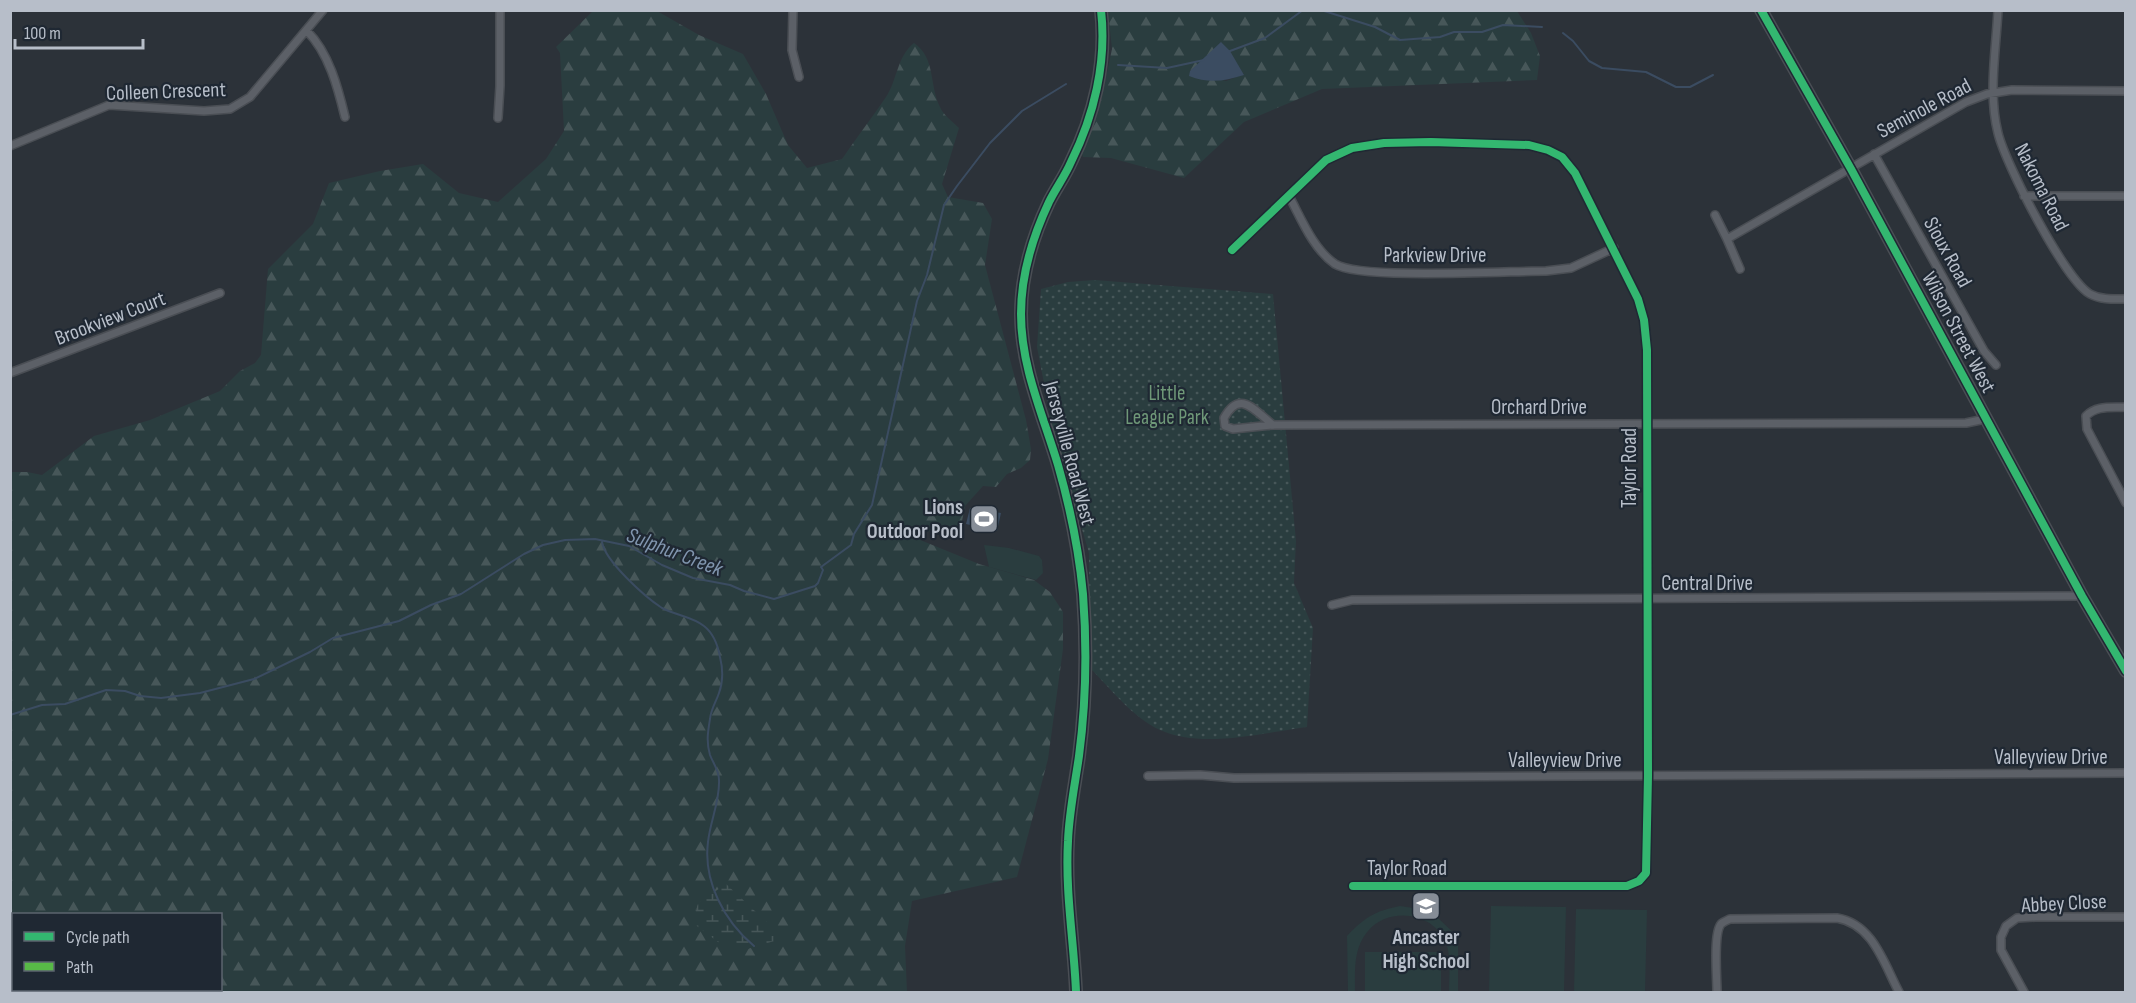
<svg xmlns="http://www.w3.org/2000/svg" width="2136" height="1003" viewBox="0 0 2136 1003" font-family="'Sofia Sans Condensed',sans-serif">
	<defs>
		<pattern id="forest-firs" width="22" height="20" patternUnits="userSpaceOnUse" patternTransform="scale(1.5)"><rect width="22" height="20" fill="#2a3d3f"/><path d="M5 1l3.5 6h-7zM16 11l3.5 6h-7z" fill="#475759"/></pattern>
		<pattern id="wetland-marsh" width="20" height="14" patternUnits="userSpaceOnUse" patternTransform="scale(1.5)"><rect width="20" height="14" fill="#2a3d3f"/><path d="M1 5h8M5 5V1M11 12h8M15 12V8" fill="none" stroke="#475759"/></pattern>
		<pattern id="park-dots" width="8" height="8" patternUnits="userSpaceOnUse" patternTransform="scale(1.5)"><rect width="8" height="8" fill="#2a3d3f"/><path d="M2 2h.1M6 6h.1" fill="none" stroke="#475759" stroke-width="1.8" stroke-linecap="round"/></pattern>
	</defs>
	<rect width="100%" height="100%" fill="#2c3239"/>
	<path fill="#2a3d3f" d="M 984,545 L 1009,548 L 1039,556 L 1042,560 L 1043,573 L 1036,580 L 989,567 Z
		M 1400,906 L 1420,909 L 1439,919 L 1458,937 L 1458,992 L 1449,992 C 1449,978 1451,961 1447,946 C 1437,913 1390,905 1368,931 C 1353,948 1355,971 1355,992 L 1348,992 L 1347,936 C 1365,917 1375,911 1400,906 Z
		M 1491,906 L 1566,907 L 1564,992 L 1489,992 Z
		M 1576,909 L 1647,910 L 1645,992 L 1574,992 Z
		M 1365,952 L 1441,952 L 1441,992 L 1365,992 Z"/>
	<path fill="url(#forest-firs)" fill-rule="evenodd" d="M 593,11 L 657,11 L 699,35 L 743,54 L 766,94 L 788,145 L 807,168 L 842,159 C 856,138 872,118 886,97 C 897,81 897,56 914,43 C 936,58 929,85 940,107 C 943,115 953,122 959,128 L 942,184 L 948,197 L 983,203 L 992,219 L 985,265 L 1026,420 L 1031,449 L 1030,460 L 1021,468 L 1007,474 L 996,487 L 983,486 L 965,506 L 961,526 L 908,535 L 979,564 L 1034,580 L 1050,592 L 1063,612 L 1063,649 L 1048,759 L 1017,877 L 912,901 L 905,946 L 907,992 L 11,992 L 11,472 L 27,472 L 42,475 L 94,436 L 150,420 L 220,391 L 240,371 L 255,363 L 261,355 L 268,269 L 313,224 L 329,183 L 380,171 L 423,164 L 459,193 L 498,202 L 546,159 L 564,131 L 560,53 L 556,47 ZM 14,914 L 220,914 L 220,990 L 14,990 Z
		M 1108,11 L 1517,11 L 1531,33 L 1540,56 L 1537,80 L 1322,89 L 1244,122 L 1184,178 L 1111,158 L 1083,157 L 1081,151 L 1091,123 L 1101,101 L 1112,49 ZM 1204,60 L 1244,74 L 1226,81 L 1190,71 Z"/>
	<path fill="url(#wetland-marsh)" d="M 726,884 L 784,938 L 741,951 L 718,942 L 693,923 L 698,903 Z"/>
	<path fill="url(#park-dots)" d="M 1095,280 L 1273,294 L 1296,541 L 1294,583 L 1313,628 L 1307,727 C 1261,733 1202,749 1160,730 C 1132,717 1111,689 1090,668 L 1089,553 L 1053,430 L 1037,347 L 1041,289 L 1068,282 Z"/>
	<path fill="#3b4c61" d="M 1221,42 L 1230,51 L 1244,75 C 1225,81 1209,84 1189,76 L 1190,71 Z
		M 970,508 L 1001,513 L 997,531 L 966,524 Z"/>
	<g fill="none" stroke-linecap="round" stroke-linejoin="round">
		<path stroke="#3b4c61" stroke-width="2" d="M 1321,10 L 1375,27 L 1400,40 L 1440,37 L 1454,32 L 1482,32 L 1503,25 L 1542,27
			M 1563,33 L 1573,41 L 1589,61 L 1602,68 L 1646,72 L 1676,87 L 1690,87 L 1713,75
			M 1230,51 L 1265,38 L 1303,10
			M 1118,65 L 1167,68 L 1204,60
			M 602,542 C 605,561 645,597 662,608 C 675,615 693,617 704,626 C 713,633 718,646 720,657 C 723,669 723,682 719,693 C 716,702 711,709 710,719 C 708,731 706,742 710,755 C 713,763 719,770 719,780 C 720,801 710,822 708,842 C 703,881 724,921 754,946
			M 10,715 L 42,705 L 65,704 L 106,690 L 125,691 L 140,696 L 161,698 L 200,693 L 254,679 L 310,652 L 333,638 L 399,621 L 431,605 L 461,594 L 524,554 L 543,545 L 565,540 L 595,539 L 629,546 L 662,565 L 693,578 L 730,585 L 744,591 L 774,599 L 815,586 L 818,583 L 823,570 L 821,567 L 851,545 L 854,534 L 872,505 L 917,301 L 927,275 L 944,205 L 957,186 L 990,143 L 1022,111 L 1066,84"/>
		<g stroke="#4a4e54" stroke-width="10">
			<path id="minor" d="M 793,10 L 792,50 L 799,77
				M 1998,10 C 1996,50 1988,94 1998,133 C 2005,163 2065,280 2090,294 C 2101,300 2114,299 2126,299
				M 307,31 C 329,53 338,88 345,117
				M 498,118 L 500,86 L 500,10
				M 10,146 L 109,105 L 204,111 L 230,109 L 250,97 L 323,10
				M 1874,154 L 1984,351 L 1996,365
				M 1289,196 C 1301,218 1313,249 1335,264 C 1360,280 1509,271 1546,271 L 1571,268 L 1614,248
				M 2024,196 L 2126,196
				M 1715,215 L 1727,239
				M 1232,250 L 1326,160 L 1352,148 L 1384,143 L 1431,142 L 1529,145 L 1548,150 L 1562,157 L 1575,173 L 1638,299 L 1644,320 L 1647,350 L 1648,776 L 1646,873 L 1639,881 L 1627,886 L 1353,886
				M 1740,269 L 1727,239 L 1966,102 L 1987,94 L 2012,90 L 2126,91
				M 10,373 L 220,293
				M 2126,407 C 2111,408 2097,405 2086,416 L 2087,429 L 2126,503
				M 1273,425 C 1254,410 1240,389 1224,418 L 1225,426 L 1233,429 L 1273,425 L 1966,423 L 1985,419
				M 1332,605 L 1352,600 L 2082,596
				M 1148,776 L 1200,775 L 1234,778 L 2126,773
				M 1717,992 C 1717,978 1713,934 1721,924 C 1723,922 1728,920 1730,919 L 1837,918 C 1873,924 1884,964 1899,992
				M 2024,992 L 2001,950 L 2001,937 L 2006,926 L 2017,918 L 2036,917 L 2126,917"/>
		</g>
		<g stroke="#4a4e54" stroke-width="14">
			<path id="secondary" d="M 1761,10 L 1851,169 L 2082,596 L 2126,671
				M 1076,992 C 1074,942 1065,892 1068,841 C 1069,813 1075,784 1079,756 C 1086,703 1087,647 1083,594 C 1079,551 1070,507 1058,465 C 1043,415 1021,367 1021,314 C 1021,274 1032,238 1049,202 C 1056,188 1065,176 1071,162 C 1094,116 1107,62 1101,10"/>
		</g>
		<use href="#minor" stroke="#5c6067" stroke-width="7"/>
		<use href="#secondary" stroke="#60646b" stroke-width="10"/>
		<path stroke="#58b947" stroke-width="6" stroke-dasharray="12 6" stroke-linecap="butt" d="M 10,955 L 14,955
			M 195,992 L 196,990"/>
		<g stroke="#1f2833" stroke-width="11">
			<path id="cycleway" d="M 1761,10 L 1851,169 L 2082,596 L 2126,671
				M 1232,250 L 1326,160 L 1352,148 L 1384,143 L 1431,142 L 1529,145 L 1548,150 L 1562,157 L 1575,173 L 1638,299 L 1644,320 L 1647,350 L 1648,776 L 1646,873 L 1639,881 L 1627,886 L 1353,886
				M 1076,992 C 1074,942 1065,892 1068,841 C 1069,813 1075,784 1079,756 C 1086,703 1087,647 1083,594 C 1079,551 1070,507 1058,465 C 1043,415 1021,367 1021,314 C 1021,274 1032,238 1049,202 C 1056,188 1065,176 1071,162 C 1094,116 1107,62 1101,10"/>
		</g>
		<use href="#cycleway" stroke="#33b770" stroke-width="8"/>
	</g>
	<defs>
		<g id="stadium-square" transform="scale(1.5)"><rect x="-9" y="-9" width="18" height="18" rx="4" fill="#868d97" stroke="#1f2833"/><path d="M0-5a6.5 5 0 1 0 0 10a6.5 5 0 1 0 0-10ZM-3.5-1.8h7v3.6h-7Z" fill="#fff"/></g>
		<g id="school-square" transform="scale(1.5)"><rect x="-9" y="-9" width="18" height="18" rx="4" fill="#868d97" stroke="#1f2833"/><path d="M0-5L7-2L0 1L-7-2ZM-4 1L0 2.5L4 1V4Q0 6-4 4Z" fill="#fff"/></g>
	</defs>
	<g fill-rule="evenodd">
		<use href="#stadium-square" x="984" y="519"/>
		<use href="#school-square" x="1426" y="906"/>
	</g>
	<g text-anchor="middle" stroke-width="4.5" stroke-linejoin="round" paint-order="stroke">
		<g font-size="21" fill="#b7bec9" stroke="#1f2833">
			<text transform="translate(166 91) rotate(-2)" y="7">Colleen Crescent</text>
			<text transform="translate(1924 108) rotate(-28)" y="7">Seminole Road</text>
			<text transform="translate(2042 187) rotate(63)" y="7">Nakoma Road</text>
			<text transform="translate(1948 252) rotate(61)" y="7">Sioux Road</text>
			<text x="1435" y="262">Parkview Drive</text>
			<text transform="translate(110 318) rotate(-21)" y="7">Brookview Court</text>
			<text transform="translate(1959 332) rotate(62)" y="7">Wilson Street West</text>
			<text x="1539" y="414">Orchard Drive</text>
			<text transform="translate(1070 453) rotate(75)" y="7">Jerseyville Road West</text>
			<text transform="translate(1629 468) rotate(-90)" y="7">Taylor Road</text>
			<text x="1707" y="590">Central Drive</text>
			<text x="2051" y="764">Valleyview Drive</text>
			<text x="1565" y="767">Valleyview Drive</text>
			<text x="1407" y="875">Taylor Road</text>
			<text transform="translate(2064 903) rotate(-3)" y="7">Abbey Close</text>
		</g>
		<g font-size="21" fill="#6f9878" stroke="#1f2833">
			<text x="1167" y="400">Little<tspan x="1167" dy="24">League Park</tspan></text>
		</g>
		<g font-size="21" font-weight="bold" fill="#b7bec9" stroke="#1f2833" text-anchor="end">
			<text x="963" y="514">Lions<tspan x="963" dy="24">Outdoor Pool</tspan></text>
			<text x="1426" y="944" text-anchor="middle">Ancaster<tspan x="1426" dy="24">High School</tspan></text>
		</g>
		<g font-size="22" font-style="italic" fill="#8095ae" stroke="#1f2833">
			<text transform="translate(675 551) rotate(21)" y="8">Sulphur Creek</text>
		</g>
	</g>
	<rect width="2136" height="1003" fill="none" stroke="#b7bec9" stroke-width="24"/>
	<rect x="12" y="913" width="210" height="78" fill="#1f2833" stroke="#5c646f" stroke-width="1.5"/>
	<rect x="24" y="932" width="30" height="9" fill="#33b770" stroke="#5c646f" stroke-width="1.5"/>
	<text x="66" y="943" font-size="18" fill="#b7bec9">Cycle path</text>
	<rect x="24" y="962" width="30" height="9" fill="#58b947" stroke="#5c646f" stroke-width="1.5"/>
	<text x="66" y="973" font-size="18" fill="#b7bec9">Path</text>
	<path d="M15 39v9h128v-9" fill="none" stroke="#b7bec9" stroke-width="3"/>
	<text x="24" y="39" font-size="18" fill="#b7bec9" stroke="#1f2833" stroke-width="4.5" paint-order="stroke">100 m</text>
</svg>
